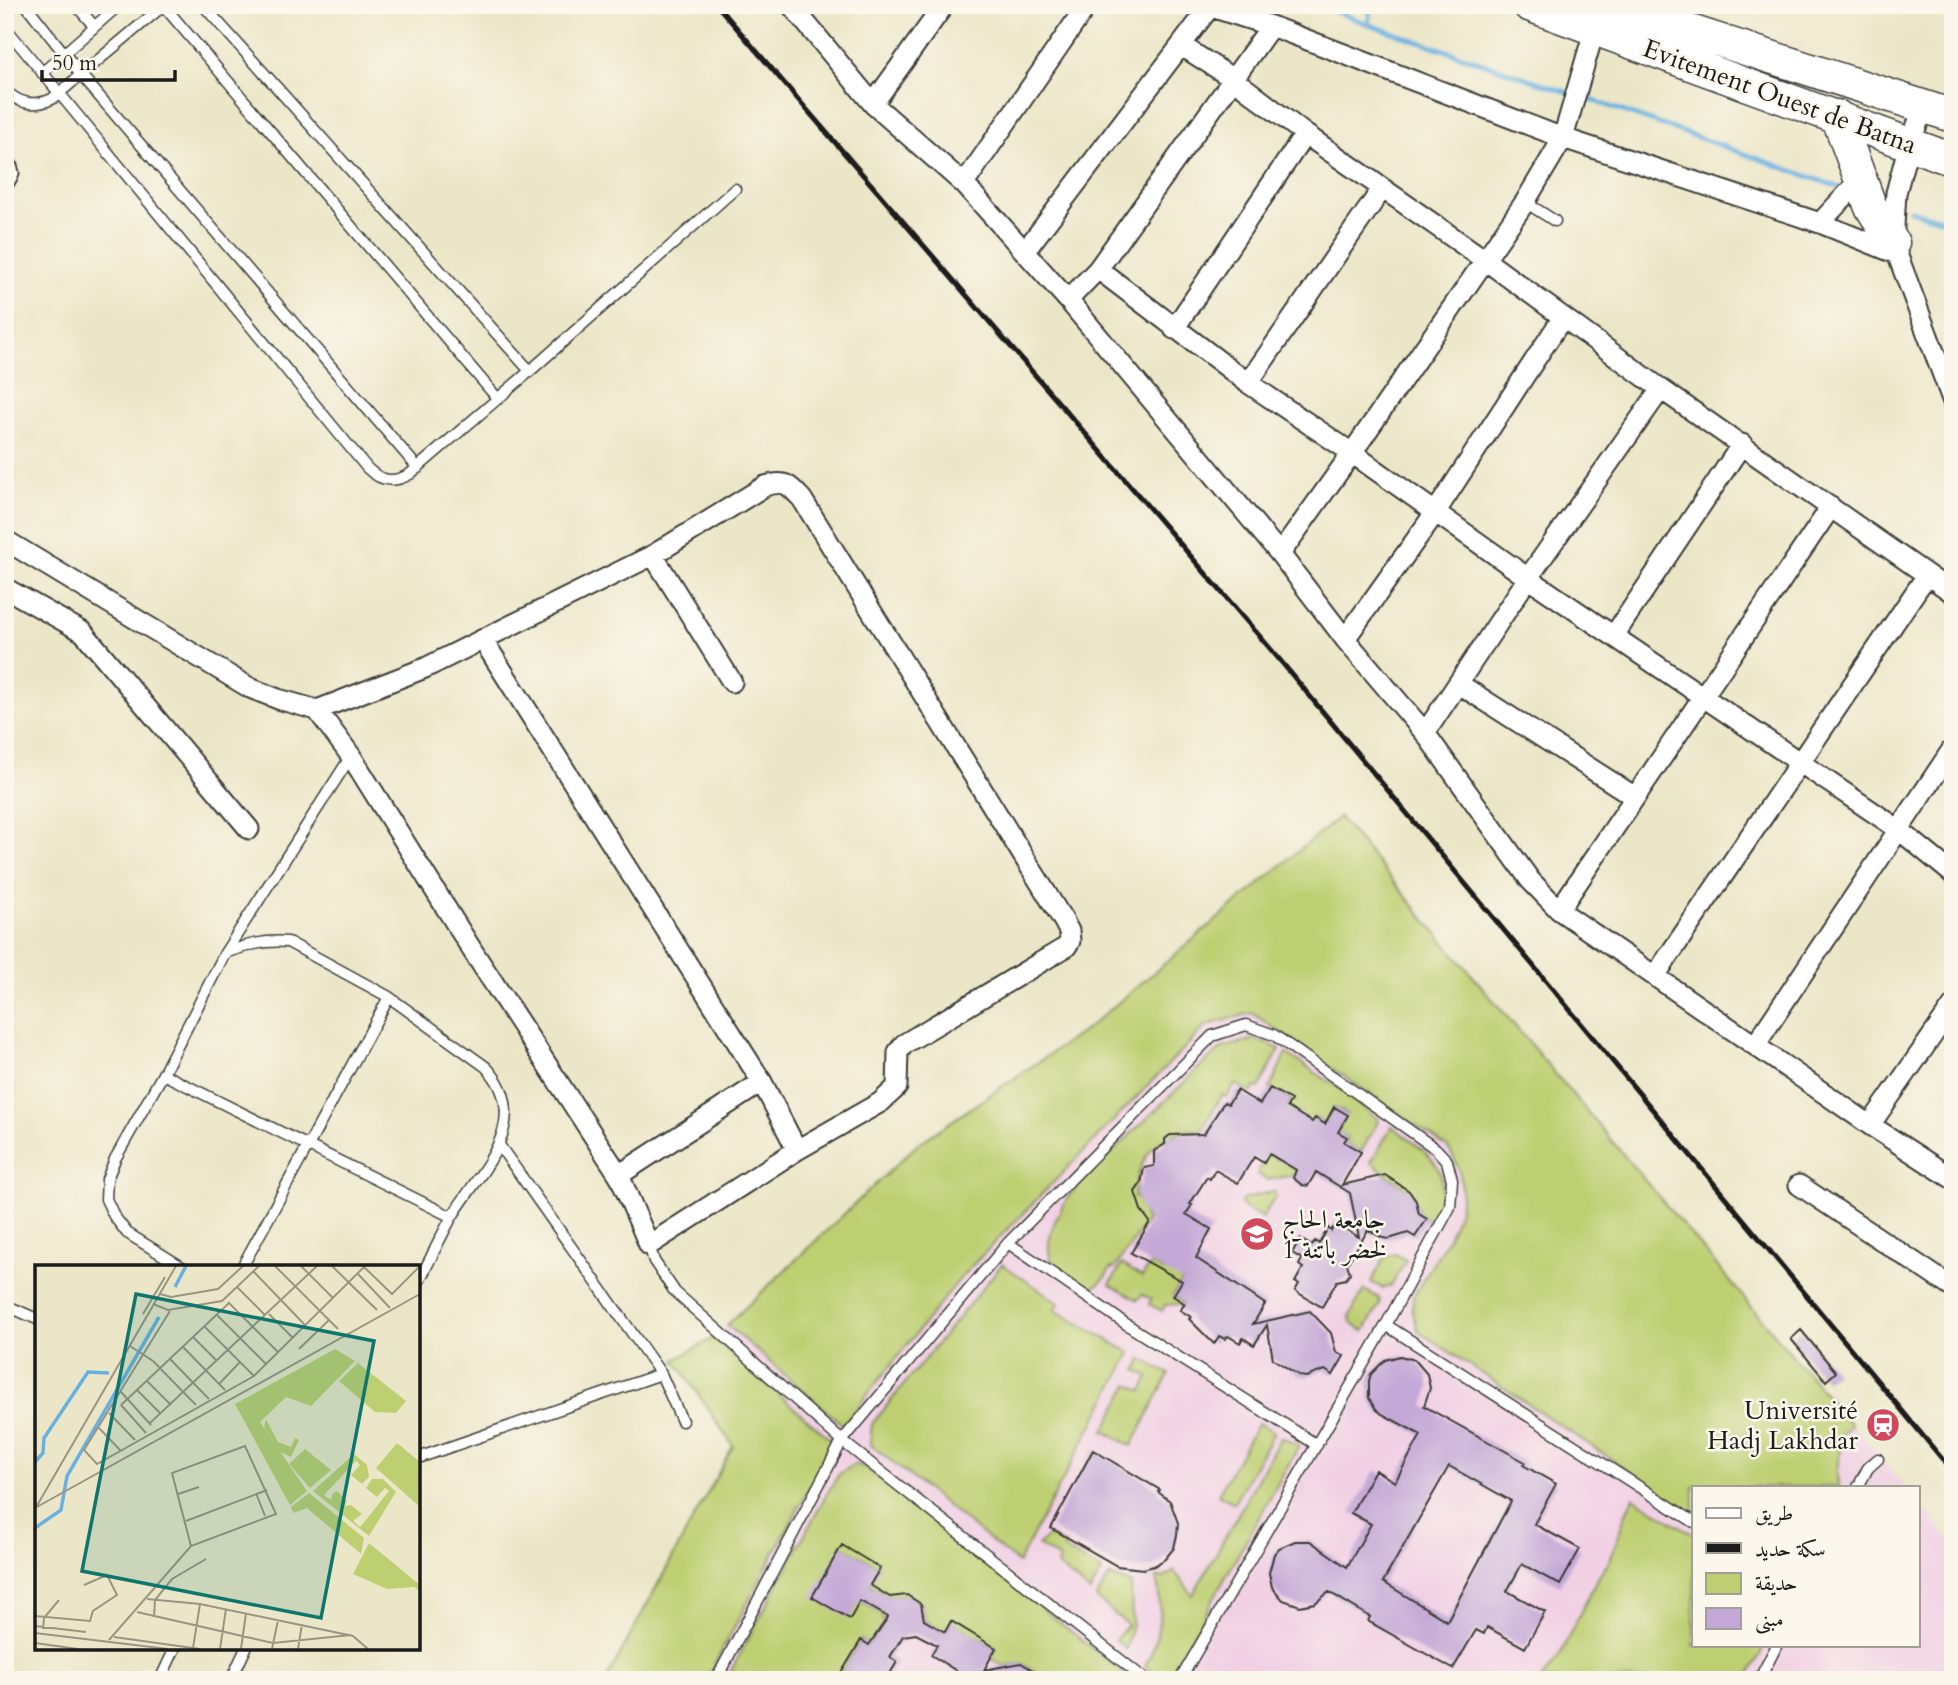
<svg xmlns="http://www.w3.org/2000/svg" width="1958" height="1685" viewBox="0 0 1958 1685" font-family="Cardo,Amiri,serif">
	<rect width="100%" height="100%" fill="#fbf7ec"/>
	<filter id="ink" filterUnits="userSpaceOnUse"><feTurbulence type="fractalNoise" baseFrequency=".0143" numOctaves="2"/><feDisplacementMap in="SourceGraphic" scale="14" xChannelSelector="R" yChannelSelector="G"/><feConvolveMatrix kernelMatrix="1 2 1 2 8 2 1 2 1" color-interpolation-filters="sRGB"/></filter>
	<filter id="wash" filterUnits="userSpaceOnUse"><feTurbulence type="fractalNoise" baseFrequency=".00686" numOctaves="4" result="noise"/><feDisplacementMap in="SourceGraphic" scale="28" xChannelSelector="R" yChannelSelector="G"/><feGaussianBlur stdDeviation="1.57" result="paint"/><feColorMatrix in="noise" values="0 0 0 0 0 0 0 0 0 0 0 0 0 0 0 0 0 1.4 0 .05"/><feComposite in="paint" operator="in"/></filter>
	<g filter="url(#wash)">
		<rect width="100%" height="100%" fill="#ece6c8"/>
		<path fill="#f1d0e4" d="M 1339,817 L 1905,1487 L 1694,1487 L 1694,1645 L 1918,1645 L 1918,1502 L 1953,1544 L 1953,1680 L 606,1680 L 733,1446 L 675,1360 L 713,1338 L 918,1144 L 1088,1028 Z"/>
		<path fill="#becf72" stroke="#6d7647" stroke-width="2" d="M 1339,817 L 1851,1425 L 1842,1434 L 1837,1471 L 1838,1487 L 1694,1487 L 1694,1514 L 1418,1331 L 1412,1308 L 1414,1295 C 1440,1249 1485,1198 1447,1147 L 1252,1013 L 1207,1025 L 963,1275 L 843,1425 L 727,1325 L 918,1144 L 1088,1028 Z
			M 1255,1039 L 1280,1049 L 1259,1088 L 1255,1087 L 1251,1093 L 1235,1084 L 1227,1097 L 1222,1095 L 1202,1130 C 1158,1130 1138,1155 1134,1197 L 1137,1197 L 1147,1221 L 1114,1269 L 1111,1268 L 1103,1280 L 1093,1288 C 1082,1286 1073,1279 1064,1274 C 1035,1257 1054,1219 1068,1197 C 1074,1188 1083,1184 1090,1174 L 1204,1063 L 1223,1048 Z
			M 1286,1053 L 1337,1087 L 1379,1120 L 1361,1152 L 1344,1142 L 1347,1137 L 1338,1132 L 1347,1114 L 1334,1107 L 1325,1124 L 1315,1118 L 1312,1122 L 1284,1113 L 1291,1100 L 1270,1088 Z
			M 1392,1126 C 1432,1157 1457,1168 1433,1222 L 1419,1214 C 1413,1185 1391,1181 1371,1162 Z
			M 1269,1154 L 1277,1159 L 1300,1163 L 1294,1175 L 1268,1180 L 1257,1174 Z
			M 1274,1191 L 1276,1196 L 1262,1218 L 1242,1206 L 1241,1202 L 1245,1199 Z
			M 1395,1254 L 1406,1260 L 1391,1286 L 1382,1288 L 1371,1282 L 1385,1257 Z
			M 1002,1264 L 1059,1303 L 1055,1310 L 1131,1353 L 1018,1563 L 870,1444 L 872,1424 Z
			M 1122,1264 L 1142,1277 L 1151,1264 L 1164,1271 L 1188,1271 L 1173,1296 L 1185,1304 L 1165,1305 L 1162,1311 L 1149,1304 L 1151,1299 L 1142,1294 L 1138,1300 L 1110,1284 Z
			M 1364,1290 L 1379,1298 L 1380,1304 L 1364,1331 L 1351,1323 L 1350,1315 Z
			M 713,1338 L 834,1442 L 706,1680 L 606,1680 L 733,1446 L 675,1360 Z
			M 1142,1359 L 1169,1374 L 1132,1446 L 1104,1431 L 1129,1384 L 1142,1391 L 1149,1377 L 1137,1370 Z
			M 1258,1423 L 1274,1432 L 1234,1503 L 1218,1494 Z
			M 1281,1437 L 1299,1446 L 1168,1680 L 1162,1680 L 1145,1666 C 1160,1641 1163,1606 1156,1578 L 1164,1578 L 1174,1571 L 1193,1595 Z
			M 855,1464 L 864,1467 L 1132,1680 L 1038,1680 L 1036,1672 L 1022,1663 L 1004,1666 L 991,1658 L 996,1648 L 951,1622 L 945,1632 L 924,1620 L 921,1604 L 907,1595 L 890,1597 L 870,1585 L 879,1567 L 842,1546 L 860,1601 L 881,1613 L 885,1627 L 882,1626 L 869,1645 L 861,1640 L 837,1680 L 726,1680 L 825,1497 L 839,1474 Z
			M 1633,1497 L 1694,1535 L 1694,1645 L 1765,1645 L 1747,1680 L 1540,1680 L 1559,1657 L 1598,1576 C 1613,1562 1616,1542 1622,1524 C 1625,1515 1629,1506 1633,1497 Z
			M 1049,1536 L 1065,1545 L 1064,1549 L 1102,1571 L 1090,1592 L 1057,1565 L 1059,1559 L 1038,1545 Z
			M 1110,1576 L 1131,1584 L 1132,1624 L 1126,1649 L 1115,1640 L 1128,1625 L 1096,1598 Z"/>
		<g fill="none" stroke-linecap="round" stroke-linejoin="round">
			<path stroke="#68b1e0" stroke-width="5" d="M 1319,5 L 1368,24 L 1570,93
				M 1368,24 L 1371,5
				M 1580,96 L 1841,188
				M 1910,210 L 1953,223"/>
		</g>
		<g id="blocks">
			<path fill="#c4a8d7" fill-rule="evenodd" d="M 1270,1088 L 1291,1100 L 1287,1107 L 1312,1122 L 1315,1118 L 1325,1124 L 1334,1107 L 1348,1115 L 1338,1132 L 1347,1137 L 1344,1142 L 1361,1152 L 1342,1185 L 1385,1175 L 1409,1191 L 1416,1201 L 1419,1214 L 1427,1219 L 1415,1237 L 1408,1233 L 1389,1239 L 1383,1238 L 1368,1230 L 1347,1264 L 1350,1273 L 1346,1279 L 1337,1281 L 1322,1307 L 1295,1291 L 1299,1284 L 1295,1282 L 1303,1268 L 1299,1265 L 1302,1259 L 1292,1253 L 1300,1239 L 1312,1246 L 1315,1241 L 1319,1244 L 1328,1228 L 1331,1231 L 1336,1224 L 1359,1237 L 1350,1193 L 1316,1172 L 1308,1186 L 1302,1185 L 1293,1178 L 1296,1170 L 1269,1154 L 1264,1163 L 1254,1157 L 1238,1183 L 1215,1170 L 1210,1179 L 1207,1177 L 1190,1204 L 1192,1205 L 1186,1214 L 1211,1229 L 1196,1258 L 1265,1304 L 1253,1324 L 1310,1311 L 1331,1333 L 1336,1352 L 1344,1356 L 1333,1375 L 1325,1370 L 1306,1377 L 1300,1376 L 1273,1359 L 1267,1325 L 1254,1345 L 1243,1338 L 1240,1343 L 1228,1336 L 1225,1339 L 1219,1336 L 1214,1344 L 1189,1319 L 1191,1317 L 1180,1310 L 1185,1304 L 1173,1296 L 1182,1281 L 1131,1253 L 1150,1222 L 1141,1210 L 1135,1192 L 1141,1183 L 1144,1168 L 1154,1166 L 1154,1151 L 1165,1144 L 1165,1139 L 1170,1135 L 1204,1134 L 1224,1102 L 1228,1104 L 1237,1090 L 1260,1104 Z
				M 1801,1330 L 1836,1372 L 1826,1381 L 1791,1339 Z
				M 1400,1356 L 1415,1360 L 1427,1374 L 1430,1388 L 1424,1406 L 1525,1462 L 1523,1465 L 1556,1484 L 1534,1524 L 1580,1549 L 1560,1585 L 1522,1564 L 1507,1591 L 1545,1612 L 1525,1648 L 1487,1627 L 1484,1634 L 1476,1630 L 1453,1669 L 1368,1621 L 1370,1617 L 1329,1592 L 1315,1603 L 1300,1606 L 1283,1600 L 1272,1587 L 1269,1573 L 1274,1554 L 1279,1548 L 1295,1541 L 1310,1541 L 1347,1567 L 1371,1524 L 1351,1513 L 1375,1470 L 1395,1482 L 1421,1435 L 1382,1414 L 1376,1409 L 1369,1398 L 1369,1381 L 1371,1374 L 1385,1360 ZM 1449,1466 L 1511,1501 L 1447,1621 L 1383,1582 Z
				M 1093,1450 L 1160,1490 L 1158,1492 L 1170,1501 L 1178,1523 L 1177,1535 L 1174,1548 L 1165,1559 L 1154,1566 L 1143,1569 L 1117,1566 L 1051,1528 Z
				M 842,1545 L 880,1568 L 870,1585 L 890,1597 L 907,1595 L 921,1604 L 924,1620 L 945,1632 L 951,1621 L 996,1648 L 984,1670 L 1021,1663 L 1049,1680 L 971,1680 L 931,1655 L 937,1645 L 916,1634 L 903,1636 L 890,1657 L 897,1662 L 886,1680 L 837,1680 L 861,1640 L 869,1645 L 888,1617 L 860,1601 L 850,1619 L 812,1597 Z"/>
		</g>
	</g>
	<g filter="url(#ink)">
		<use href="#blocks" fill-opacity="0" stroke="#3b3a36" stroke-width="2"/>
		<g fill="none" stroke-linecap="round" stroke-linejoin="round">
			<g stroke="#3b3a36" stroke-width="13">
				<path id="service" d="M 26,5 L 81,75 L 418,468
					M 76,5 L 94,26
					M 163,5 L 498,399
					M 203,5 L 530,371
					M 5,27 L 367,468 C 380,481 393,484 410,474 L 530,371 L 735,189
					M 42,73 L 119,5
					M 5,90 C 19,104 34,107 52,99 L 164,5
					M 1525,202 L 1555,221
					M 225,953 C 247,945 264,940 288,942 L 389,997 L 486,1067 C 535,1119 482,1169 453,1215 C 440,1237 430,1261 418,1283
					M 163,1074 L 452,1217
					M 499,1145 L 661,1374 L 682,1421
					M 1008,1243 L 1129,1326 L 1317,1445
					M 649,1245 L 654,1261 L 675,1292 L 842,1441 L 1146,1680
					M 182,1267 L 127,1233 L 114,1216 L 106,1199 L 107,1179 L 115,1159 L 163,1074 L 225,953 L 351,756
					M 242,1267 L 389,997
					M 5,1305 L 37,1319
					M 1386,1325 L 1694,1522
					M 418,1458 L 661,1374
					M 1858,1487 L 1868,1468 L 1878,1459
					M 160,1680 L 175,1648
					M 231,1680 L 246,1648
					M 716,1680 L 842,1441 L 1008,1243 L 1212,1036 L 1246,1025 L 1274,1035 L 1436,1149 L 1447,1161 L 1452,1180 L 1450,1207 L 1386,1325 L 1180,1680
					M 1759,1680 L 1777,1645"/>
			</g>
			<g stroke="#3b3a36" stroke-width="23">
				<path id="minor" d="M 791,5 L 873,104 L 964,184 L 1068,300 L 1280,554 L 1345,639 L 1425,733 L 1530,880 L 1559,910 L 1870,1125 L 1953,1179
					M 1205,5 L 1271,26 L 1563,138 L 1820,223 L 1897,254
					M 1182,46 L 1232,78 L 1305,134 L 1485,260 L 1661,389 L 1953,593
					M 873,104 L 944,5
					M 1925,106 L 1909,144 L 1896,193 L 1893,243 L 1953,402
					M 5,161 L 9,173 L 5,180
					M 964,184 L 1087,5
					M 1820,223 L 1860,180
					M 1025,251 L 1210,7
					M 1098,269 L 1248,383 L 1352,453 L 1528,578 L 1898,829 L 1953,874
					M 1068,300 L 1098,269 L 1271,26
					M 1174,329 L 1305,134
					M 1248,383 L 1382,189
					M 5,540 L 250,688 L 278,699 L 317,710 L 351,756 L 474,953 L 619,1175 L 649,1245 L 797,1150 L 881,1102 L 897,1087 L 898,1052 L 904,1044 L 1066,947 L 1070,941 L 1069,931 L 1063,920 L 802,499 C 788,484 785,480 765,486 L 653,555 L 425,668 L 317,710
					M 1280,554 L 1352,453 L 1525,202 L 1563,138 L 1595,28
					M 653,555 L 732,682
					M 5,588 L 83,632 L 249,829
					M 1615,634 L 1742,444
					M 1345,639 L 1435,513 L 1563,317
					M 483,640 L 762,1082 L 797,1150
					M 1459,684 L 1635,797
					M 1425,733 L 1528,578 L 1661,389
					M 1559,910 L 1831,507
					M 1655,976 L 1927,575
					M 1756,1044 L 1953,748
					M 1870,1125 L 1953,1006
					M 619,1175 L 762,1082
					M 1799,1185 L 1953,1288"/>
			</g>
			<g stroke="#3b3a36" stroke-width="35">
				<path id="trunk" d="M 1529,5 L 1953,160
					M 1610,5 L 1953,116
					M 1837,116 L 1870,205 L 1893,243"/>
			</g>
			<use href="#service" stroke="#fff" stroke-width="10"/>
			<use href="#minor" stroke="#fff" stroke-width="19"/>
			<use href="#trunk" stroke="#fff" stroke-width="32"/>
			<path stroke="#1c1c1c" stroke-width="5" d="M 717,5 L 1274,653 L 1953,1472"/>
		</g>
	</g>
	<defs>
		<g id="university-disc" transform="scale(1.75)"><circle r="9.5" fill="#d1495b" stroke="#fbf7ec"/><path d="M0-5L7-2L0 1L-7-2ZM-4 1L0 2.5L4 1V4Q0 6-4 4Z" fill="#fff"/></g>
		<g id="station-disc" transform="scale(1.75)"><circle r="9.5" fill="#d1495b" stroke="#fbf7ec"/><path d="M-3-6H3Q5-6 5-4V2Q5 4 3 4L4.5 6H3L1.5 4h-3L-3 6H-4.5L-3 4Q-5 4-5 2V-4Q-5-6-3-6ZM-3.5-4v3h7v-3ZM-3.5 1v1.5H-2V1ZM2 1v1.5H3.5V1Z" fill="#fff"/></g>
	</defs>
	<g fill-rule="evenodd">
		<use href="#university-disc" x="1257" y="1234"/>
		<use href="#station-disc" x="1883" y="1425"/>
	</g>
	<g text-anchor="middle" stroke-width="5" stroke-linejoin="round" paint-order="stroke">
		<g font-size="26" fill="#1c1c1c" stroke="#fbf7ec">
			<text transform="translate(1780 96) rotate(20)" y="9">Evitement Ouest de Batna</text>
		</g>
		<g font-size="26" fill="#1c1c1c" stroke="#fbf7ec" text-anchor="start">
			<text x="1282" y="1228">جامعة الحاج<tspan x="1282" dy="30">لخضر باتنة 1</tspan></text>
			<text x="1858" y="1419" text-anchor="end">Université<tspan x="1858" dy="30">Hadj Lakhdar</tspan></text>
		</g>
	</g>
	<g transform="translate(35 1265)">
		<rect width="385" height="385" fill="#ece6c8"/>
		<path d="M 300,84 L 320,96 L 276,141 L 251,132 L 225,157 L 272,226 L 255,240 L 200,139 ZM 323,98 L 371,136 L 361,148 L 340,147 L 304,116 ZM 231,154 L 243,177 L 256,182 L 260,173 L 264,175 L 256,192 L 245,187 L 229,162 ZM 362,178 L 385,197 L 385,242 L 341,203 ZM 270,184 L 296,205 L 275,223 L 254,199 ZM 319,189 L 332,200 L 334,212 L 327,219 L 316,210 L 325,200 L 321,196 L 289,230 L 296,235 L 297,229 L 302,226 L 312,236 L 310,241 L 316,240 L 327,249 L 318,256 L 325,262 L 354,226 L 350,223 L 342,232 L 331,223 L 337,214 L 348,214 L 361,227 L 334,271 L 278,226 ZM 274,228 L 329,273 L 326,289 L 272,243 L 258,248 L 256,242 ZM 334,278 L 385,320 L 385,326 L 379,322 L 352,324 L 318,309 Z" fill="#becf72"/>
		<path fill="none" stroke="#68b1e0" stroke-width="3.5" d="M 140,22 L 151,1M 0,197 L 8,188 L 9,173 L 53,107 L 74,108M 0,263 L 26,245 L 32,211 L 124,52"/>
		<path fill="none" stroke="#999583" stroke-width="2" d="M 240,1 L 303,64M 266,1 L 298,33M 297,1 L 342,45 L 312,16M 328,1 L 357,29 L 385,1M 218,6 L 270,60M 322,8 L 355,43M 202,22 L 230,50M 125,29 L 136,32 L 183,24 L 208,1M 193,37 L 243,87M 118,39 L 133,45 L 187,36 L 224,1M 135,46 L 49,185 L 62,199 L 219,111 L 330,1M 108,49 L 130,12M 181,49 L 231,99M 234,49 L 258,73M 169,61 L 219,111M 158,72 L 181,95M 95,81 L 118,96 L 161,140M 148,82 L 190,125M 264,84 L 294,55M 135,94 L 174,134M 112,116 L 136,140M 184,119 L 205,97M 102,125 L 126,149M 86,127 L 116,160M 86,140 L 194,38M 86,140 L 111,168M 74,148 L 100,175M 115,158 L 282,1M 64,163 L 86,186M 221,228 L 230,251M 143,229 L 164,222M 0,243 L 385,29M 0,244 L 141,1M 151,256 L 232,225M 112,334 L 165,339 L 318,371 L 333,384M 102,347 L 238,378 L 316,370M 0,351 L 55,356 L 58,346 L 82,330 L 72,310 L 49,320M 119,352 L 120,335 L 137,314 L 171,294M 0,361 L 51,367M 8,364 L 9,353 L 24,335M 0,368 L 133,384M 79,372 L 165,384M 74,375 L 156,281 L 241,249 L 210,181 L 137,208 L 156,281M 0,378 L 43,384M 158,383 L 165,339M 185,384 L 191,344M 206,384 L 211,348M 237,384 L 243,355M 263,384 L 267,359"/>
		<path fill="#0f766e" fill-opacity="0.15" stroke="#0f766e" stroke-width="3.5" d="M 101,29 L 339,76 L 286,353 L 47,306 Z"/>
		<rect width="385" height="385" fill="none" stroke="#1c1c1c" stroke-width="3.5"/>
	</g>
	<rect width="1958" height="1685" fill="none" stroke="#fbf7ec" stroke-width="28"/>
	<rect x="1692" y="1486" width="228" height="161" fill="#fbf7ec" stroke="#a29f99" stroke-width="2"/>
	<rect x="1706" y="1508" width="35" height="10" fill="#ffffff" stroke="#a29f99" stroke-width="2"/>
	<text x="1755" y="1520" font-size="21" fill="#1c1c1c">طريق</text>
	<rect x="1706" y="1543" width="35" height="10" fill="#1c1c1c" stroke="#a29f99" stroke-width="2"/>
	<text x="1755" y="1556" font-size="21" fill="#1c1c1c">سكة حديد</text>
	<rect x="1706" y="1573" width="35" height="21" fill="#becf72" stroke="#a29f99" stroke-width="2"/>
	<text x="1755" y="1590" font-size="21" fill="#1c1c1c">حديقة</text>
	<rect x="1706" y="1608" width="35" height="21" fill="#c4a8d7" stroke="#a29f99" stroke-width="2"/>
	<text x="1755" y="1626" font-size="21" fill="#1c1c1c">مبنى</text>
	<path d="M42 70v10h133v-10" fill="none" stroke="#1c1c1c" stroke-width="3.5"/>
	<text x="52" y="70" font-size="21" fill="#1c1c1c" stroke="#fbf7ec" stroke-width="5" paint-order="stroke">50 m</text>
</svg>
